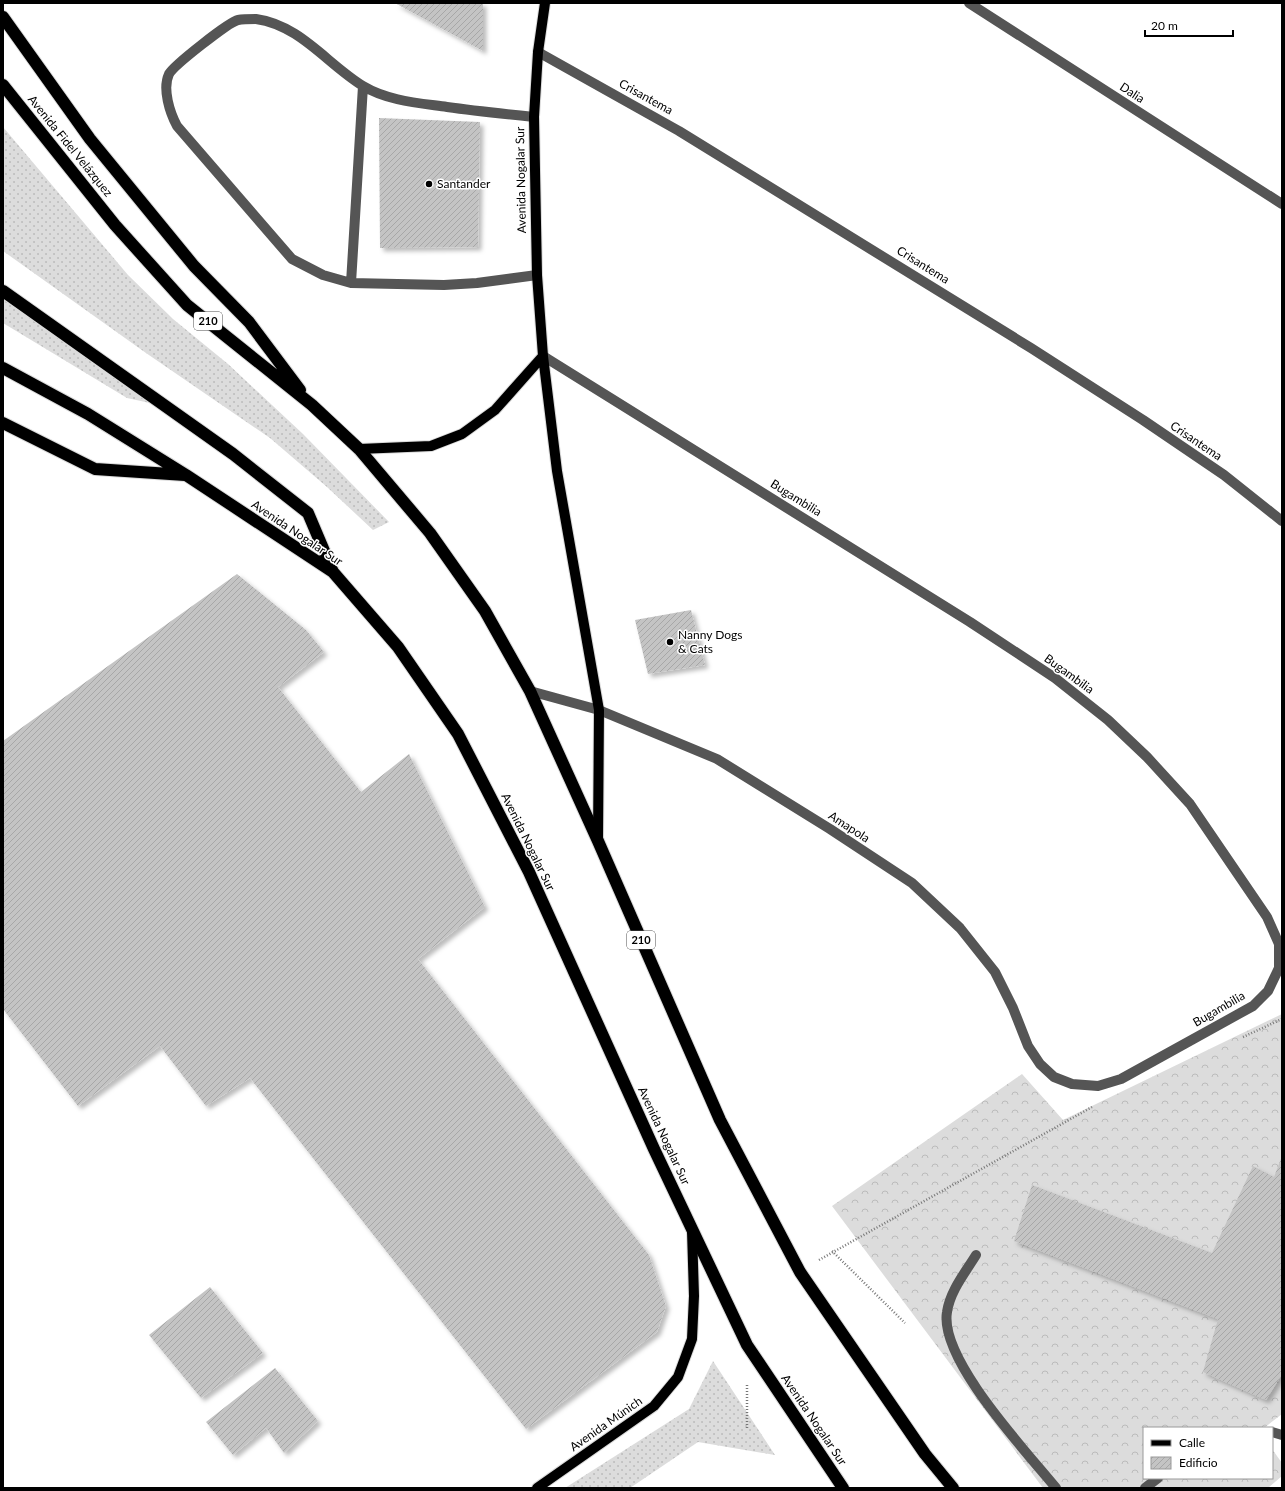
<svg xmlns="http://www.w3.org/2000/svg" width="1285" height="1491" viewBox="0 0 1285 1491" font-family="Lato,sans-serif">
	<defs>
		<pattern id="grass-dots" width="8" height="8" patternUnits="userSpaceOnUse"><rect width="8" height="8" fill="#dcdcdc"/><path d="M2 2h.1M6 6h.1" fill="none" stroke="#bbb" stroke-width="1.8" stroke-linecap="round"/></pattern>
		<pattern id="forest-crowns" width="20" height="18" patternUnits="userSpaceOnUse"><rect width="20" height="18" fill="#dcdcdc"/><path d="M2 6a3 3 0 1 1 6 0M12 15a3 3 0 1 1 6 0" fill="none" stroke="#bbb"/></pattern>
		<pattern id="building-hatch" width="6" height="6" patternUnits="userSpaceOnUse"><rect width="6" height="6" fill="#c4c4c4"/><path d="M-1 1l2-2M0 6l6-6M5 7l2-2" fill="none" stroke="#a7a7a7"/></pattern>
		<filter id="shadow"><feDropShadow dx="3.5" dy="3.5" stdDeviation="2" flood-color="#0004"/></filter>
	</defs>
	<rect width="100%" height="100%" fill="#fff"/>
	<path fill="url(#grass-dots)" d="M 3,127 L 128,275 L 173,319 L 228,364 L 303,434 L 389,522 L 373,530 L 327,487 L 270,438 L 146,353 L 3,251 Z
		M 3,299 L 159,405 L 127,398 L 3,323 Z
		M 713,1361 L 775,1455 L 698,1442 L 630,1488 L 565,1488 L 689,1409 Z"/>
	<path fill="url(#forest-crowns)" d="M 1282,1014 L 1282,1414 L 1264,1428 L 1144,1428 L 1144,1478 L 1272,1478 L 1272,1449 L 1282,1463 L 1282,1476 L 1268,1488 L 1043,1488 L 832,1206 L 1022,1074 L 1063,1120 Z"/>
	<path fill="url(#building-hatch)" filter="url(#shadow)" d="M 395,3 L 483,3 L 483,51 Z
		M 379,118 L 480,122 L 478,247 L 380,248 Z
		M 237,574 L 306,630 L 324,652 L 278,687 L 361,792 L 409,754 L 485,907 L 418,959 L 649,1255 L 666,1306 L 657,1332 L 526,1429 L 250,1078 L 206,1106 L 160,1046 L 78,1106 L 3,1009 L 3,741 Z
		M 691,610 L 705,665 L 648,674 L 635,620 Z
		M 1282,1156 L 1282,1374 L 1266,1400 L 1203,1372 L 1218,1319 L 1014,1241 L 1032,1185 L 1212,1253 L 1253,1166 L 1274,1177 Z
		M 210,1287 L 263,1353 L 201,1398 L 149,1335 Z
		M 275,1368 L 318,1421 L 284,1453 L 266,1428 L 233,1455 L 206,1422 Z"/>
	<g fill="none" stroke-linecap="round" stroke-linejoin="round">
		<g stroke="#dbdbdb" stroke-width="12">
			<path id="major" d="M 545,3 L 538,52 L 534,117 L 537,275 L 543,356 L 557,471 L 599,710 L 598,841
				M 359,449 L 431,446 L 462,434 L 495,410 L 543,356
				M 537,1488 L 654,1406 L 678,1377 L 692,1339 L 694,1296 L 692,1231"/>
		</g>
		<g stroke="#dbdbdb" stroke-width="14">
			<path id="highway" d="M 3,17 L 90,139 L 194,266 L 249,322 L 300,390
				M 3,85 L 115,225 L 187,305 L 312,405 L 359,449 L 430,533 L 485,611 L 530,691 L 598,841 L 720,1120 L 800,1272 L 925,1454 L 953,1488
				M 3,291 L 233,454 L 308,513 L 333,572
				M 3,368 L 88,414 L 186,475 L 333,572 L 398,647 L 458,734 L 529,872 L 654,1149 L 747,1345 L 843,1488
				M 3,423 L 95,469 L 185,475"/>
		</g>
		<path stroke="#777" stroke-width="2.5" stroke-dasharray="1 2" stroke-linecap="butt" d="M 1243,1037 L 1282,1019
			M 832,1251 L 905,1323
			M 819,1260 L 1092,1107
			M 747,1385 L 747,1430"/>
		<path stroke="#555" stroke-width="10" d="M 969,3 L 1282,204
			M 538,52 L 679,131 L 1031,348 L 1143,420 L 1224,475 L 1282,521
			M 534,117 C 505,114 476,111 447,107 C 419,103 388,101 363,86 C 327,64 300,25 256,19 C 251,19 243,19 238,20 C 229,22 174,65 169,74 C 162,89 170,113 177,126 L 292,259 L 323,275 L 351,283 L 444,285 L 477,283 L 537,275
			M 351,283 L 363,86
			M 530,691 L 599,710 L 717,759 L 830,829 L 912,883 L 960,928 L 995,972 L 1013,1008 L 1028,1046 L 1040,1064 L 1054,1077 L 1072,1084 L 1098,1086 L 1121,1079 L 1253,1006 L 1268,991 L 1279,968 L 1279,944 L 1267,917 L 1190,804 L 1147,757 L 1108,720 L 1055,678 L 970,622 L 543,356
			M 976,1255 C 965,1273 950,1291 947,1312 C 939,1359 1026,1451 1056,1488
			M 1272,1432 L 1282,1435
			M 1145,1488 L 1158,1478"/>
		<use href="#major" stroke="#000" stroke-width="10"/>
		<use href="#highway" stroke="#000" stroke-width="12"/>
	</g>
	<g fill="#000" stroke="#fff" stroke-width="1.5">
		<circle cx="429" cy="184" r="4"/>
		<circle cx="670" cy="642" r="4"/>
	</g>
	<g text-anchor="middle" stroke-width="3" stroke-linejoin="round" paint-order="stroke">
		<g fill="#fff" stroke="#4c4c4c" stroke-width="1">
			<rect x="194" y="312" width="28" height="18" rx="3"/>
			<rect x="627" y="931" width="28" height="18" rx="3"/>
		</g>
		<g font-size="11" font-weight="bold" fill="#000">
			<text x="208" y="325">210</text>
			<text x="641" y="944">210</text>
		</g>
		<g font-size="12" fill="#000" stroke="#fff">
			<text transform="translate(1132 93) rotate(33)" y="4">Dalia</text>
			<text transform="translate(646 97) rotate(29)" y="4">Crisantema</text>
			<text transform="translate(70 146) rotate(51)" y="4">Avenida Fidel Velázquez</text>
			<text transform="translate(521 180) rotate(-91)" y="4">Avenida Nogalar Sur</text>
			<text transform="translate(923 265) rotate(32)" y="4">Crisantema</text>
			<text transform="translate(1196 441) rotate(34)" y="4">Crisantema</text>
			<text transform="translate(796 498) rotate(32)" y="4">Bugambilia</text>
			<text transform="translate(297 533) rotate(34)" y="4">Avenida Nogalar Sur</text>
			<text transform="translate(1069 674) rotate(36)" y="4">Bugambilia</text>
			<text transform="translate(849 827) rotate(33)" y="4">Amapola</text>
			<text transform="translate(528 842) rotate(64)" y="4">Avenida Nogalar Sur</text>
			<text transform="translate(1219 1009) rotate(-30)" y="4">Bugambilia</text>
			<text transform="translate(664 1136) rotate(65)" y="4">Avenida Nogalar Sur</text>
			<text transform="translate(814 1420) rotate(56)" y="4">Avenida Nogalar Sur</text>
			<text transform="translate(606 1424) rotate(-35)" y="4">Avenida Múnich</text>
		</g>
		<g font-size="12" fill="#000" stroke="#fff" text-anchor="start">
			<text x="437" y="188">Santander</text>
			<text x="678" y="639">Nanny Dogs<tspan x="678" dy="14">&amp; Cats</tspan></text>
		</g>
	</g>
	<rect width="1285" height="1491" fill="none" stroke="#000000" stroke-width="8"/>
	<rect x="1143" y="1427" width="130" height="52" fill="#ffffff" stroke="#999999"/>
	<rect x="1151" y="1440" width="20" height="6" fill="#000000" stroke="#999999"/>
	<text x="1179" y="1447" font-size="12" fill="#000000">Calle</text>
	<rect x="1151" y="1457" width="20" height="12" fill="url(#building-hatch)" stroke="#999999"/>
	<text x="1179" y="1467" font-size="12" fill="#000000">Edificio</text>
	<path d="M1145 30v6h88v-6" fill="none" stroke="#000000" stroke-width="2"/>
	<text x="1151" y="30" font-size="12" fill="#000000" stroke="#ffffff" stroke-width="3" paint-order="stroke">20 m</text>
</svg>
